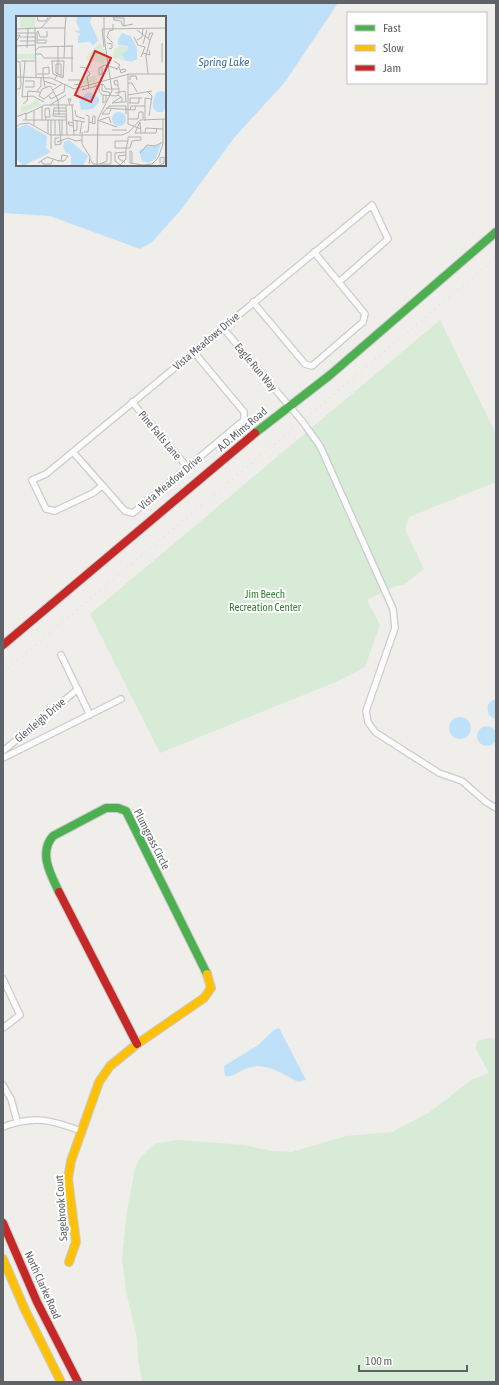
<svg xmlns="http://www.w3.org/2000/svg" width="499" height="1385" viewBox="0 0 499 1385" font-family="'Asap Condensed',sans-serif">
	<rect width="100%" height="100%" fill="#efeeea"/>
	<path fill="#d8ebd6" d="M 440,320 L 496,434 L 496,482 L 409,517 L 405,529 L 424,569 L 403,585 L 396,586 L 367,600 L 380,625 L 365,667 L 336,682 L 160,753 L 90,614 Z
		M 488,1038 L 496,1039 L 496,1382 L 142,1382 L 138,1360 L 137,1339 L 126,1291 L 122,1257 L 127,1210 L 135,1169 L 140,1158 L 154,1144 L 178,1140 L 244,1145 L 272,1151 L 292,1152 L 346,1136 L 392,1132 L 430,1112 L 471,1080 L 489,1073 L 476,1049 L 477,1041 Z"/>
	<path fill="#bfe0f9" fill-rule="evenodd" d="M 3,3 L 338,3 L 285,82 L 234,138 L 180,211 L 152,242 L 140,249 L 50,216 L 3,213 ZM 17,17 L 165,17 L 165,165 L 17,165 Z
		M 496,699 L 496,720 L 489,715 C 486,707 488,701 496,699 Z
		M449 728a11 11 0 1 1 22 0a11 11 0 1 1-22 0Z
		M477 736a10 10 0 1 1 20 0a10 10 0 1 1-20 0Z
		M 279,1028 L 306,1080 L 298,1082 C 281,1073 264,1061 245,1069 C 238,1072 233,1077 225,1076 L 224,1066 L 258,1045 L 274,1030 Z"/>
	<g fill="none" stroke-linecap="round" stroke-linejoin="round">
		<g stroke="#cbcccc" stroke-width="8">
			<path id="street" d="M 253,302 L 305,364 L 312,366 L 363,322 L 365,314 L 314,252
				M 222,327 L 302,421 L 320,446 L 393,609 L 395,628 L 366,711 L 368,722 L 375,732 L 439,773 L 462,781 L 486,802 L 496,808
				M 132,402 L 188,468
				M 73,452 L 125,511 L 133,513 L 244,420 L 244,412 L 193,351
				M 102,486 L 93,493 L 55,511 L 46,509 L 32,480 L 46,474 L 372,205 L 388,239 L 339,282
				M 61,655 L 90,715
				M 3,751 L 78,689
				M 3,758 L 121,699
				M 3,979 L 20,1015 L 3,1028
				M 3,1085 L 11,1099 L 17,1121
				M 3,1127 C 34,1115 52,1120 81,1131"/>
		</g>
		<g stroke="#cacacb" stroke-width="10">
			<path id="fast" d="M 255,433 L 330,375 L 496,232
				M 59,892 C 51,875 38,853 53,836 L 106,808 L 118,808 L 126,811 L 207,974"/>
		</g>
		<g stroke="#cacacb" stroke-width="10">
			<path id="slow" d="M 3,1259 L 25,1310 L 61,1382
				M 69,1262 L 76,1242 L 68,1179 L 71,1161 L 99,1082 L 110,1066 L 137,1044 L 204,998 L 211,988 L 207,974"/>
		</g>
		<g stroke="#cacacb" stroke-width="10">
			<path id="jam" d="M 3,645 L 255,433
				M 59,892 L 137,1044
				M 3,1223 L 37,1302 L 78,1382"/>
		</g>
		<use href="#street" stroke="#fdfcfc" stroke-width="5.5"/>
		<use href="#fast" stroke="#4caf50" stroke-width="8"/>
		<use href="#slow" stroke="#ffc107" stroke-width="8"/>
		<use href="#jam" stroke="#c62828" stroke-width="8"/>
		<path stroke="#e4e4e4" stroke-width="2" stroke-dasharray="1 5" stroke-linecap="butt" d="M 3,672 L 496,258"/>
	</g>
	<g text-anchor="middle" stroke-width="4" stroke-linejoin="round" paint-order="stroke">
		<g font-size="11" fill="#5f6368" stroke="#fff">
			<text transform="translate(206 341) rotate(-40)" y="4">Vista Meadows Drive</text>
			<text transform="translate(256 367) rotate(50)" y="4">Eagle Run Way</text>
			<text transform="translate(242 429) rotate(-40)" y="4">A.D. Mims Road</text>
			<text transform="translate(160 435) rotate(50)" y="4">Pine Falls Lane</text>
			<text transform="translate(170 482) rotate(-40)" y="4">Vista Meadow Drive</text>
			<text transform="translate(40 720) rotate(-40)" y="4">Glenleigh Drive</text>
			<text transform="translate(152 839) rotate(63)" y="4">Plumgrass Circle</text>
			<text transform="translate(61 1208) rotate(-94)" y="4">Sagebrook Court</text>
			<text transform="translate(43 1285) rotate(66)" y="4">North Clarke Road</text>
		</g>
		<g font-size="11" fill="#348238" stroke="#fff">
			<text x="265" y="598">Jim Beech<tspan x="265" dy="13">Recreation Center</tspan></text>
		</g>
		<g font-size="12" font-style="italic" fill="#4174aa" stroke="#fff">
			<text x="224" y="66">Spring Lake</text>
		</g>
	</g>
	<g transform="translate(16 16)">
		<rect width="150" height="150" fill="#efeeea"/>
		<path d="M 4,0 L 19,0 L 19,12 L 4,12 ZM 84,27 L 91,39 L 89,45 L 87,48 L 79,45 L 75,46 L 71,43 L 72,39 ZM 103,30 L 112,31 L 111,35 L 106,38 L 112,45 L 97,42 L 98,33 ZM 0,38 L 19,38 L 19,43 L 0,43 ZM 73,60 L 81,60 L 81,65 L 66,69 L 65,64 ZM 21,83 L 24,88 L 28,88 L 5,97 L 5,90 L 13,89 Z" fill="#d8ebd6"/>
		<path d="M 61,0 L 76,0 L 74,6 L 82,24 L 77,30 L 74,26 L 62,27 L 62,20 L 65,18 L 58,15 L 64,14 L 60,6 ZM 106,17 L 115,20 L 121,32 L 121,43 L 115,46 L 109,44 L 106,38 L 111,35 L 112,30 L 102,29 L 102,23 ZM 144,75 L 150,76 L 150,90 L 147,96 L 141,96 L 137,92 L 137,85 L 140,77 ZM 73,76 L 83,82 L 83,86 L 77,93 L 65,94 L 63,83 ZM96 103a7 7 0 1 1 14 0a7 7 0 1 1-14 0ZM 10,108 L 31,120 L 30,132 L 35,136 L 7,150 L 0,142 L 0,113 ZM 53,124 L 72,140 L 67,150 L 55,150 L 55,139 L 49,136 L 47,131 L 48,126 ZM 145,128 L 140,142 L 133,147 L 126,145 L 123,135 L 131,130 Z" fill="#bfe0f9"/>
		<path fill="none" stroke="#b1b2b2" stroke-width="1" d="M 21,0 L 22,5 L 30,5 L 33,0M 97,0 L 98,4 L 105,5 L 107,10 L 117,8M 97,2 L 108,2 L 108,10M 19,11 L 20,61M 26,12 L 49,12 L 50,0M 0,13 L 25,12 L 36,0M 121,14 L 134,24 L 130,40 L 132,58M 0,17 L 19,17M 0,20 L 4,19 L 0,26M 4,21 L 20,21M 24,21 L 31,21 L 31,15M 118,21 L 122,29 L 129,31 L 125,41M 132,22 L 134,17 L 137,17 L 134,24M 21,24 L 30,24 L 30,27 L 21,27 L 21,16 L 22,15 L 24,21M 121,24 L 126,21 L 127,13M 4,25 L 19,25M 91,27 L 96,28 L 96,32 L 93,33M 97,27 L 91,21 L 93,15 L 97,14 L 97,8M 127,28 L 131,14M 0,30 L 19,29M 56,30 L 56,56M 88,31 L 86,13 L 150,12M 11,32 L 12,13M 19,35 L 23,31 L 57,30M 127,37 L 134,39 L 133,34M 19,38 L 25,38 L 28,42 L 57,42M 48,42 L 49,12M 0,45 L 4,46 L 5,69 L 4,73 L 0,73M 5,45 L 19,45M 9,45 L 6,81 L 17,80 L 28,86M 35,45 L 48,45 L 47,62M 36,45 L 37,58 L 47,62M 98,45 L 104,49 L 100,54M 146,46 L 146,27M 89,49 L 102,53M 64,51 L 70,52 L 74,58 L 71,61 L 73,72M 86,51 L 86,58 L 83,59 L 83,52 L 89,49M 103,51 L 105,57 L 110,55 L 109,53 L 104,54M 21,58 L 33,58 L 33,51 L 27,52 L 27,59 L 29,71M 112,58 L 112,108 L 125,113M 45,59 L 45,48 L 40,48 L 40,57 L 46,60 L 48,60M 0,61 L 35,62 L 58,73 L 113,58 L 150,58M 39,63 L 42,57 L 42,30M 52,64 L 64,64 L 64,68 L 58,69M 114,64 L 114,60 L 120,60 L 121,64M 28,65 L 40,69M 112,67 L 116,67 L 121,76M 86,68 L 86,75 L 93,76 L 94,79M 102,69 L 99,69 L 98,65 L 101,64 L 102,67 L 102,71 L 103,73 L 103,77 L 101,80 L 86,79 L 83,75 L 83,69 L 87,68 L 90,73 L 103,73M 9,71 L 18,71 L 18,65 L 9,65M 68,72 L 66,74 L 81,70 L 79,69M 37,74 L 47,67M 21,75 L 25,70 L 25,61M 38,75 L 28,83 L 23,80 L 26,73 L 34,70 L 35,71 L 42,84 L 43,99M 131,75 L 136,80 L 133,100M 99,77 L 109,75 L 110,86 L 106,86M 87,79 L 87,87 L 90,85 L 90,79M 102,79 L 105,81 L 106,82 L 106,86 L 96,87 L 105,81M 112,79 L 136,75M 33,80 L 35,83 L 48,76 L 49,68M 54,86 L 55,83 L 52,83 L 54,89M 113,87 L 123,87 L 123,82M 114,87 L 114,82 L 126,82M 7,88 L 11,85 L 12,75 L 24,76M 34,89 L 50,79M 56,89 L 58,119M 50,90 L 51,119M 26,91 L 26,104M 50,92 L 38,92 L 37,100 L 50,101M 90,92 L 119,94 L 120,90M 95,93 L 93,98 L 86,98 L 93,90 L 110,90 L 110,98M 59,94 L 60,100 L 69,103M 114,94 L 115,90 L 129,90M 18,95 L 18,109M 37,95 L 50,95M 10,98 L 29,89 L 58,89M 37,98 L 50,98M 0,101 L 10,97 L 10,104M 29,101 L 34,101 L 33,92 L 29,93 L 29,100 L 30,104M 112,103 L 122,103 L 123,96 L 127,96 L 127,103M 7,104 L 50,104M 32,104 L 32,117M 39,104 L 39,119M 43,104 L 45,128 L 39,129 L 39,122 L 43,122M 46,104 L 46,119M 57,104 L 69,106M 81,104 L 101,111M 84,104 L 93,101 L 95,107M 129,105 L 129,82 L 135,83M 73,106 L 79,108 L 79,100 L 77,100 L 76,107M 57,107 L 52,106 L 53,109 L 57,110M 0,111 L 4,108 L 13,107 L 34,119 L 106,119 L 113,116 L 124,104 L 150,103M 96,114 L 111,114M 57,115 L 61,114 L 61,104M 66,116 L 66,128 L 74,141 L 73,148M 68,116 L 72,116 L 73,106 L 73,100 L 70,99M 125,117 L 124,106 L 119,117 L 140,117 L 141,112M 129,117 L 130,112 L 147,113M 64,118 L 66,105M 41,126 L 52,122 L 60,125 L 66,124M 35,133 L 35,104M 124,137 L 131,129 L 139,130 L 147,126M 74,143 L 77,148 L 95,148 L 95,136 L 91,136 L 91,145 L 84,148M 25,145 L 27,148 L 35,148 L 37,144M 42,145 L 48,145 L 52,140 L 46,139 L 45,145M 109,146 L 103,143 L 102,140 L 110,139M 22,147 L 31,141 L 43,145M 116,148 L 116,136 L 114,135 L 114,147 L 127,149M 104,149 L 99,145 L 99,137 L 110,136M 127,149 L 136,148 L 142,142 L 147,128 L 147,103M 81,150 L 82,103 L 96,75 L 88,21 L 88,0M 103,150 L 110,143 L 110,132 L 112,125 L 112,121 L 125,121 L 125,124 L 116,125 L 114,132 L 99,132 L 99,125 L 112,125M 142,150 L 148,147 L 148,141 L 144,142 L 144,147"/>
		<path fill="#d62828" fill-opacity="0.15" stroke="#d62828" stroke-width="2" d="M 79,35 L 95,42 L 75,86 L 59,79 Z"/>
		<rect width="150" height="150" fill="none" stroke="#5f6368" stroke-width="2"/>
	</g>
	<rect width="499" height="1385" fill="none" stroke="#5f6368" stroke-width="8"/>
	<rect x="347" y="12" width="140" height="72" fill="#ffffff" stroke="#bfc1c3"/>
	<rect x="355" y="25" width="20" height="6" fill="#4caf50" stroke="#bfc1c3"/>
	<text x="383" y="32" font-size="12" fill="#5f6368">Fast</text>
	<rect x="355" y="45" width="20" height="6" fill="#ffc107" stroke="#bfc1c3"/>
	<text x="383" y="52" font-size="12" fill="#5f6368">Slow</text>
	<rect x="355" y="65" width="20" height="6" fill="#c62828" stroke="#bfc1c3"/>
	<text x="383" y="72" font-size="12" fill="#5f6368">Jam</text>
	<path d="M359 1365v6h108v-6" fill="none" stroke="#5f6368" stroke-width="2"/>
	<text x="365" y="1365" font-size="12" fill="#5f6368" stroke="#ffffff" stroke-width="3" paint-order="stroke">100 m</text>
</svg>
